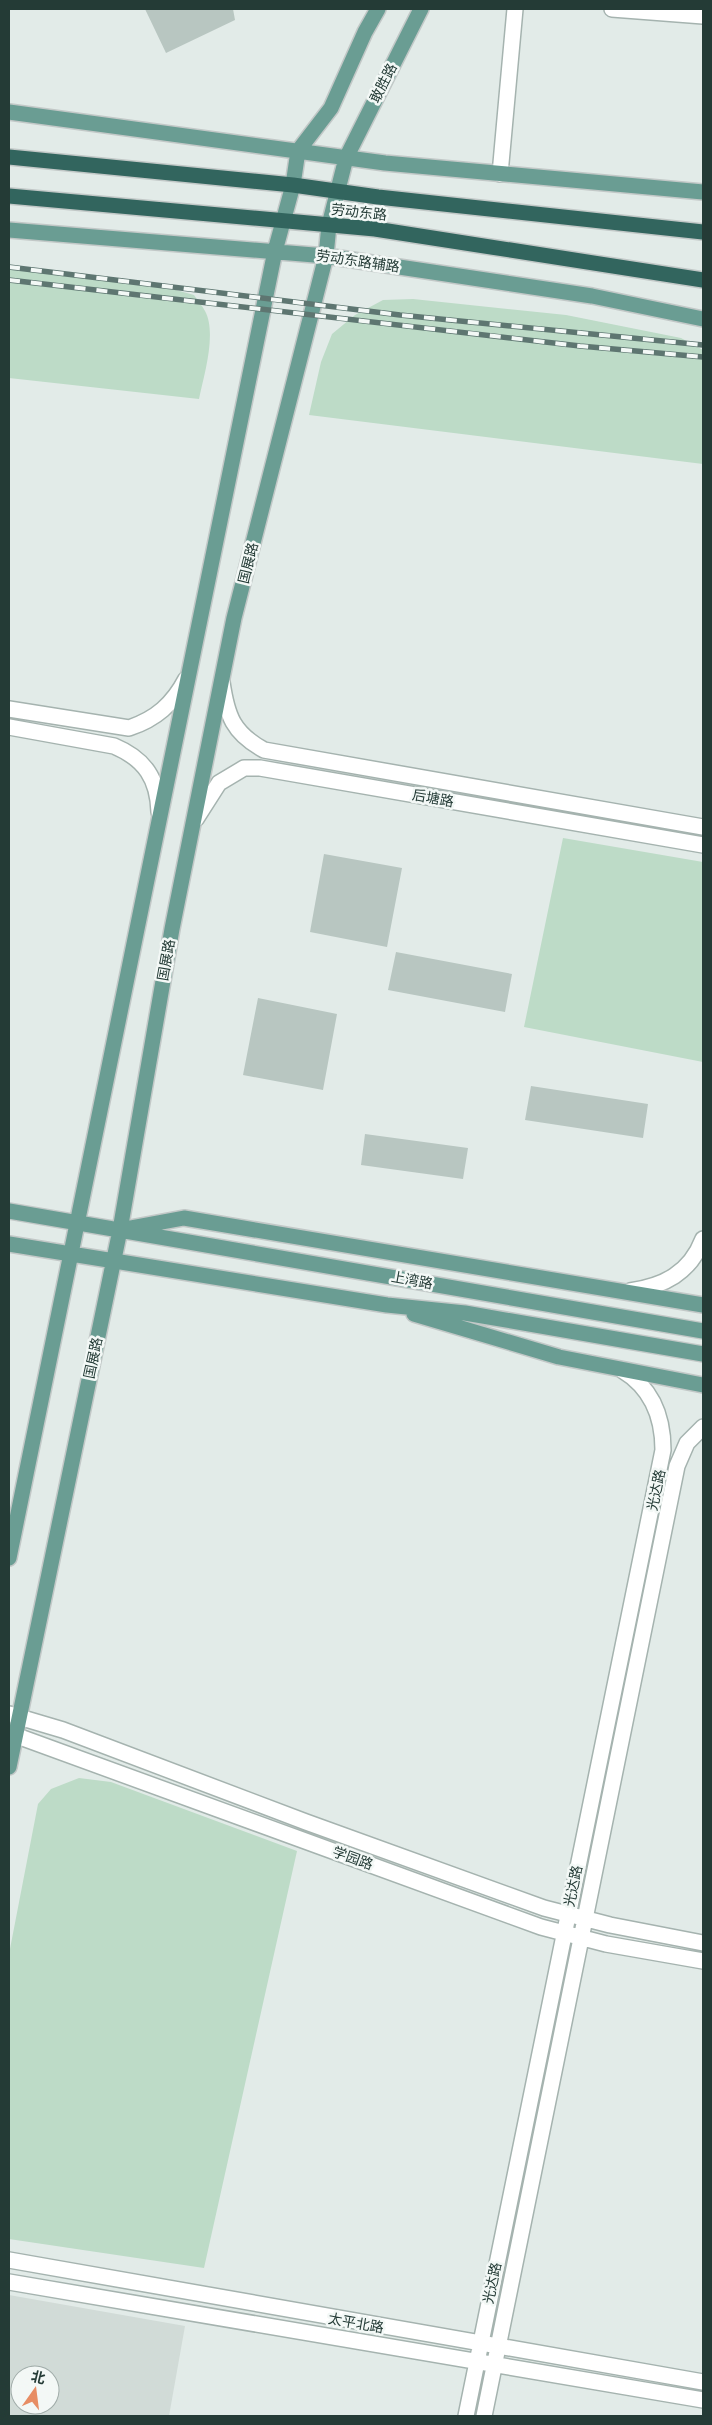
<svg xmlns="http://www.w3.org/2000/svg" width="712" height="2425" viewBox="0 0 712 2425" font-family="Signika,'Noto Sans SC',sans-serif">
	<rect width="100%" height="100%" fill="#e2ebe8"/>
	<path fill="#d1dbd7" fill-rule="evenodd" d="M 9,2295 L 185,2326 L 169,2416 L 9,2416 ZM 20,2375 L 50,2375 L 50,2405 L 20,2405 Z"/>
	<path fill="#bddbc7" d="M 9,265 L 176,290 L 194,295 C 197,300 202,305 205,311 C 217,333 204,375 199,399 L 9,378 Z
		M 413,299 L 566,315 L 681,338 L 703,350 L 703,464 L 309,415 L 321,362 L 332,334 L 355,315 L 383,300 Z
		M 563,838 L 703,862 L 703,1062 L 524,1027 Z
		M 79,1778 L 111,1782 L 297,1851 L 204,2268 L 9,2239 L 9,1954 L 38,1804 L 51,1789 Z"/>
	<path fill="#b8c6c1" d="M 145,9 L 233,9 L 235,20 L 166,53 Z
		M 324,854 L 402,868 L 387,947 L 310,932 Z
		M 396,952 L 512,974 L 505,1012 L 388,990 Z
		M 258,998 L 337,1014 L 323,1090 L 243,1075 Z
		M 531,1086 L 648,1104 L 643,1138 L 525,1120 Z
		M 365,1134 L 468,1148 L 463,1179 L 361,1165 Z"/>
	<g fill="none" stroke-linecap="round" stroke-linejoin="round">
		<g stroke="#a5b3af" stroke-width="18">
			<path id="minor" d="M 612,9 L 703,16
				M 500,174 L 515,9
				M 222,682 C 227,716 233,733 264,750 L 703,827
				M 9,709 L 129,728 C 156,719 173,704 186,679
				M 9,727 L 114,746 C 145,759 158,779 159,812
				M 196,819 L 219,783 L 244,768 L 260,768 L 703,845
				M 630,1291 C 664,1286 690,1273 703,1239
				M 9,1714 L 63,1730 L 306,1822 L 544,1908 L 610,1925 L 703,1943
				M 9,1733 L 541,1927 L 606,1944 L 703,1961
				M 9,2260 L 703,2382
				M 9,2282 L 703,2400
				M 466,2416 L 663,1450 C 663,1416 652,1388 622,1370
				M 484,2416 L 677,1466 L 687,1443 L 703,1427"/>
		</g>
		<g stroke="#c2c8c7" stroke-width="18">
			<path id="major" d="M 9,112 L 385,163 L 703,192
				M 9,230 L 326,256 L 592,296 L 703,319
				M 9,1211 L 703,1331
				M 130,1228 L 184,1218 L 703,1305
				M 9,1244 L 387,1305 L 465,1313 L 703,1354
				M 414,1314 L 559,1357 L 703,1385
				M 9,1558 L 275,251 L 293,185 L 298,151 L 331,108 L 365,32 L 378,9
				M 9,1767 L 120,1230 L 172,929 L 234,618 L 326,256 L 329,225 L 346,158 L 421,9"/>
		</g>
		<g stroke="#c2c8c7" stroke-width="18">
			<path id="highway" d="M 9,157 L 293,185 L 378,197 L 703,232
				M 9,196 L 375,229 L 703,280"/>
		</g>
		<use href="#minor" stroke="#fff" stroke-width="15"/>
		<use href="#major" stroke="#6a9d93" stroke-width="15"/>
		<use href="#highway" stroke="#32655e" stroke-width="15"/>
		<g stroke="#5e7671" stroke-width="5.5">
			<path id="rail" d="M 9,267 L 400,315 L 703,345
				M 9,280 L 580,346 L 703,357"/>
		</g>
		<use href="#rail" stroke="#f3f8f6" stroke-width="4" stroke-dasharray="11" stroke-linecap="butt"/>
	</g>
	<g text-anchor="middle" stroke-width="5" stroke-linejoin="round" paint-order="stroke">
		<g font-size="14" fill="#243b36" stroke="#f3f8f6">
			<text transform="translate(383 83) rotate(-63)" y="5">敢胜路</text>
			<text transform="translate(359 212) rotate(6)" y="5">劳动东路</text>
			<text transform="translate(358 261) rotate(8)" y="5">劳动东路辅路</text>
			<text transform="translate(248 563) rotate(-76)" y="5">国展路</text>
			<text transform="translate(433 798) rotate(10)" y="5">后塘路</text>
			<text transform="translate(166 960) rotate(-80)" y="5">国展路</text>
			<text transform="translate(412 1280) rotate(10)" y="5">上湾路</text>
			<text transform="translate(93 1358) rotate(-78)" y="5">国展路</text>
			<text transform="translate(656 1490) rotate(-78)" y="5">光达路</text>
			<text transform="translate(353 1858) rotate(20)" y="5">学园路</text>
			<text transform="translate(573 1886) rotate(-78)" y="5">光达路</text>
			<text transform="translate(492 2283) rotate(-78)" y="5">光达路</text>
			<text transform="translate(356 2323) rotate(10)" y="5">太平北路</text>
		</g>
	</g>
	<rect width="712" height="2425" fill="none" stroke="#243b36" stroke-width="20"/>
	<g transform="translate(35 2390) rotate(14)"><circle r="24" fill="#f3f8f6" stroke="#a0aca9"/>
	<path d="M0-4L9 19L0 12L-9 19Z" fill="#e78d64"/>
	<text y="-8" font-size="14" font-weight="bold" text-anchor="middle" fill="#243b36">北</text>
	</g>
</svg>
